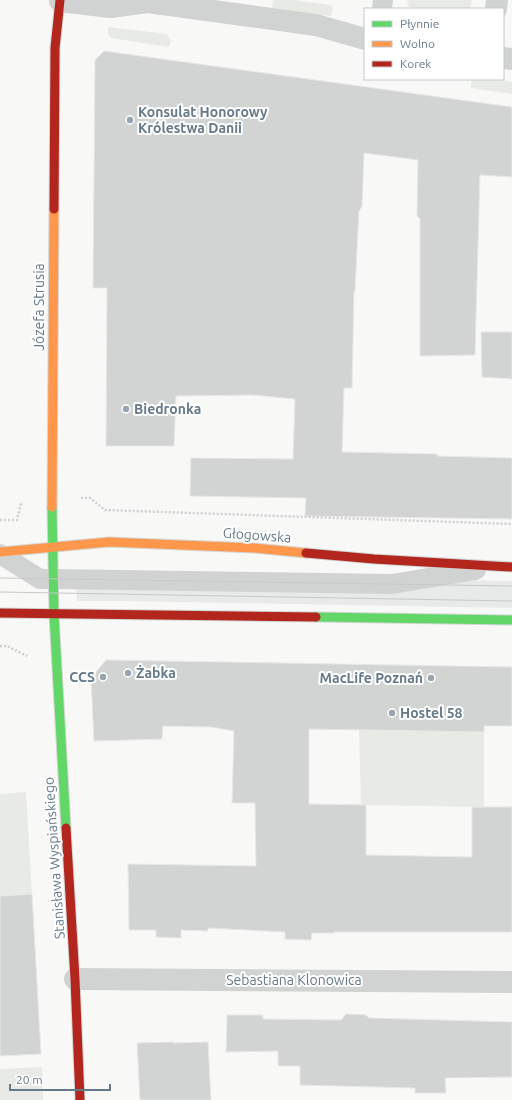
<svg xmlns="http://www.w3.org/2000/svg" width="512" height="1100" viewBox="0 0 512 1100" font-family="Ubuntu,sans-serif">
	<rect width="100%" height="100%" fill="#f8f8f7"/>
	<path fill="#e8e9e9" d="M 75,572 L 512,581 L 512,608 L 122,601 L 77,601 Z"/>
	<path fill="#e8ebe5" d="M 273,0 L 294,0 L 331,5 L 333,8 L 331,16 L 272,8 Z
		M 407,0 L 472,0 L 471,4 L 469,9 L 433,9 L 409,7 Z
		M 108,27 L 167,34 L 171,41 L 169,47 L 111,38 L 108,34 Z
		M 472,79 L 490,79 L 512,82 L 512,94 L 471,88 Z
		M 359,730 L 484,732 L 484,807 L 361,805 Z
		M 26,792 L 32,894 L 0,896 L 0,794 Z
		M 42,1067 L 43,1100 L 0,1100 L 0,1069 Z"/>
	<path fill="#d2d4d4" stroke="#e7e7e6" d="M 104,51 L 512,107 L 512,177 L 480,175 L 475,355 L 420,356 L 420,219 L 417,216 L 418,160 L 364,153 L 362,206 L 359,211 L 355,291 L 354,291 L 352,388 L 344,388 L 342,452 L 437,454 L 437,456 L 512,458 L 512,519 L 305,516 L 306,498 L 190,496 L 191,458 L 293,459 L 295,399 L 252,395 L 176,396 L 174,446 L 106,446 L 107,288 L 93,288 L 95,60 Z
		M 481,332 L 512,332 L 512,379 L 482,377 Z
		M 106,660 L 512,667 L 512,726 L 484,726 L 484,732 L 309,729 L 309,804 L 366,805 L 366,855 L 472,857 L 472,807 L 512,807 L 512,932 L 334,932 L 334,933 L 312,933 L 311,940 L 285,939 L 285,932 L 208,928 L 208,931 L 181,930 L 181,938 L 156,937 L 156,930 L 129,930 L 128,864 L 256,866 L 255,803 L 232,803 L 234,731 L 211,727 L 163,726 L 162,739 L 94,741 L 91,678 Z
		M 32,894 L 41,1054 L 0,1056 L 0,896 Z
		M 346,1014 L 366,1015 L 369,1018 L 512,1022 L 512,1077 L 445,1078 L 446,1093 L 415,1093 L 415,1088 L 300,1085 L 300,1066 L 278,1066 L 278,1051 L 226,1052 L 227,1015 L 263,1015 L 263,1019 L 341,1020 Z
		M 173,1042 L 174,1043 L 208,1042 L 211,1100 L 140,1100 L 137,1043 Z"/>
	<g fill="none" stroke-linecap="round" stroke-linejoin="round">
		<g stroke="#d4d6d6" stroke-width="11">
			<path id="fast" d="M 52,507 L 54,615 L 66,828
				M 316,617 L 512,620"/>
		</g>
		<g stroke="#d4d6d6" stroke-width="11">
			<path id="slow" d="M 52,507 L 54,209
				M 0,552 L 109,542 L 254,548 L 306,553"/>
		</g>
		<g stroke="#d4d6d6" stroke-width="11">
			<path id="jam" d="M 54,209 L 55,48 L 60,0
				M 306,553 L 374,559 L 512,567
				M 0,613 L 316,617
				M 66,828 L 75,979 L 80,1100"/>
		</g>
		<path stroke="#cecfd0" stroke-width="2.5" stroke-dasharray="2 2" stroke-linecap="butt" d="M 81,498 L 90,498 L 105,510 L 512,524
			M 0,520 L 17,520 L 21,503 L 23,503
			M 0,646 L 7,646 L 27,656"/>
		<path stroke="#d1d3d3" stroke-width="20" d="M 382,9 L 383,0
			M 0,554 L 40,579 L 53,579 L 392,584 L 476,570"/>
		<path stroke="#d1d3d3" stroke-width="22" d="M 60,1 L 110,7 L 148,2 L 316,25 L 365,39
			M 496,9 L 497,0
			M 503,58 L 512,59
			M 75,979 L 512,982"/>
		<use href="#fast" stroke="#63d668" stroke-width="9"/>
		<use href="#slow" stroke="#ff974d" stroke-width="9"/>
		<use href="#jam" stroke="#b3261e" stroke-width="9"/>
		<path stroke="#c7c8c9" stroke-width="1" d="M 0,578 L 512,586
			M 0,592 L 512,601"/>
	</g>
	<g fill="#98a5b0" stroke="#fff" stroke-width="1.5">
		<circle cx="130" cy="120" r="4"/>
		<circle cx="126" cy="409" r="4"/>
		<circle cx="128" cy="673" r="4"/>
		<circle cx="103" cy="677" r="4"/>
		<circle cx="431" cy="678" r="4"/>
		<circle cx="392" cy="713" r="4"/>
	</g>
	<g text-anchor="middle" stroke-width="4" stroke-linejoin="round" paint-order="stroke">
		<g font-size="14" font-weight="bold" fill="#657989" stroke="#fff" text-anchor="start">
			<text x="138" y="117">Konsulat Honorowy<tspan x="138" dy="16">Królestwa Danii</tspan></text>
			<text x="134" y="414">Biedronka</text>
			<text x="136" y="678">Żabka</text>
			<text x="95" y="682" text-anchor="end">CCS</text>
			<text x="423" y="683" text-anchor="end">MacLife Poznań</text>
			<text x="400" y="718">Hostel 58</text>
		</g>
		<g font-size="14" fill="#657989" stroke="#fff">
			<text transform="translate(39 307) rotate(-90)" y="5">Józefa Strusia</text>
			<text transform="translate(257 535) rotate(4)" y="5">Głogowska</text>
			<text transform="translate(54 858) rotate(-94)" y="5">Stanisława Wyspiańskiego</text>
			<text x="294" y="985">Sebastiana Klonowica</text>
		</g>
	</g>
	<rect x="364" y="8" width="140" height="72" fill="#ffffff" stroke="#c1c9d0"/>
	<rect x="372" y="21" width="20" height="6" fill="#63d668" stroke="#c1c9d0"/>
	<text x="400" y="28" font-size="12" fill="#657989">Płynnie</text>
	<rect x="372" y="41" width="20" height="6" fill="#ff974d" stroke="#c1c9d0"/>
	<text x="400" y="48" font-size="12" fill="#657989">Wolno</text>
	<rect x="372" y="61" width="20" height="6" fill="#b3261e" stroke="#c1c9d0"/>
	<text x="400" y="68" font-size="12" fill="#657989">Korek</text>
	<path d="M10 1084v6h100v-6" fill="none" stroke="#657989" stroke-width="2"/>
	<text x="16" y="1084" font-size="12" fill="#657989" stroke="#ffffff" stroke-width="3" paint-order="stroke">20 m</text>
</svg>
